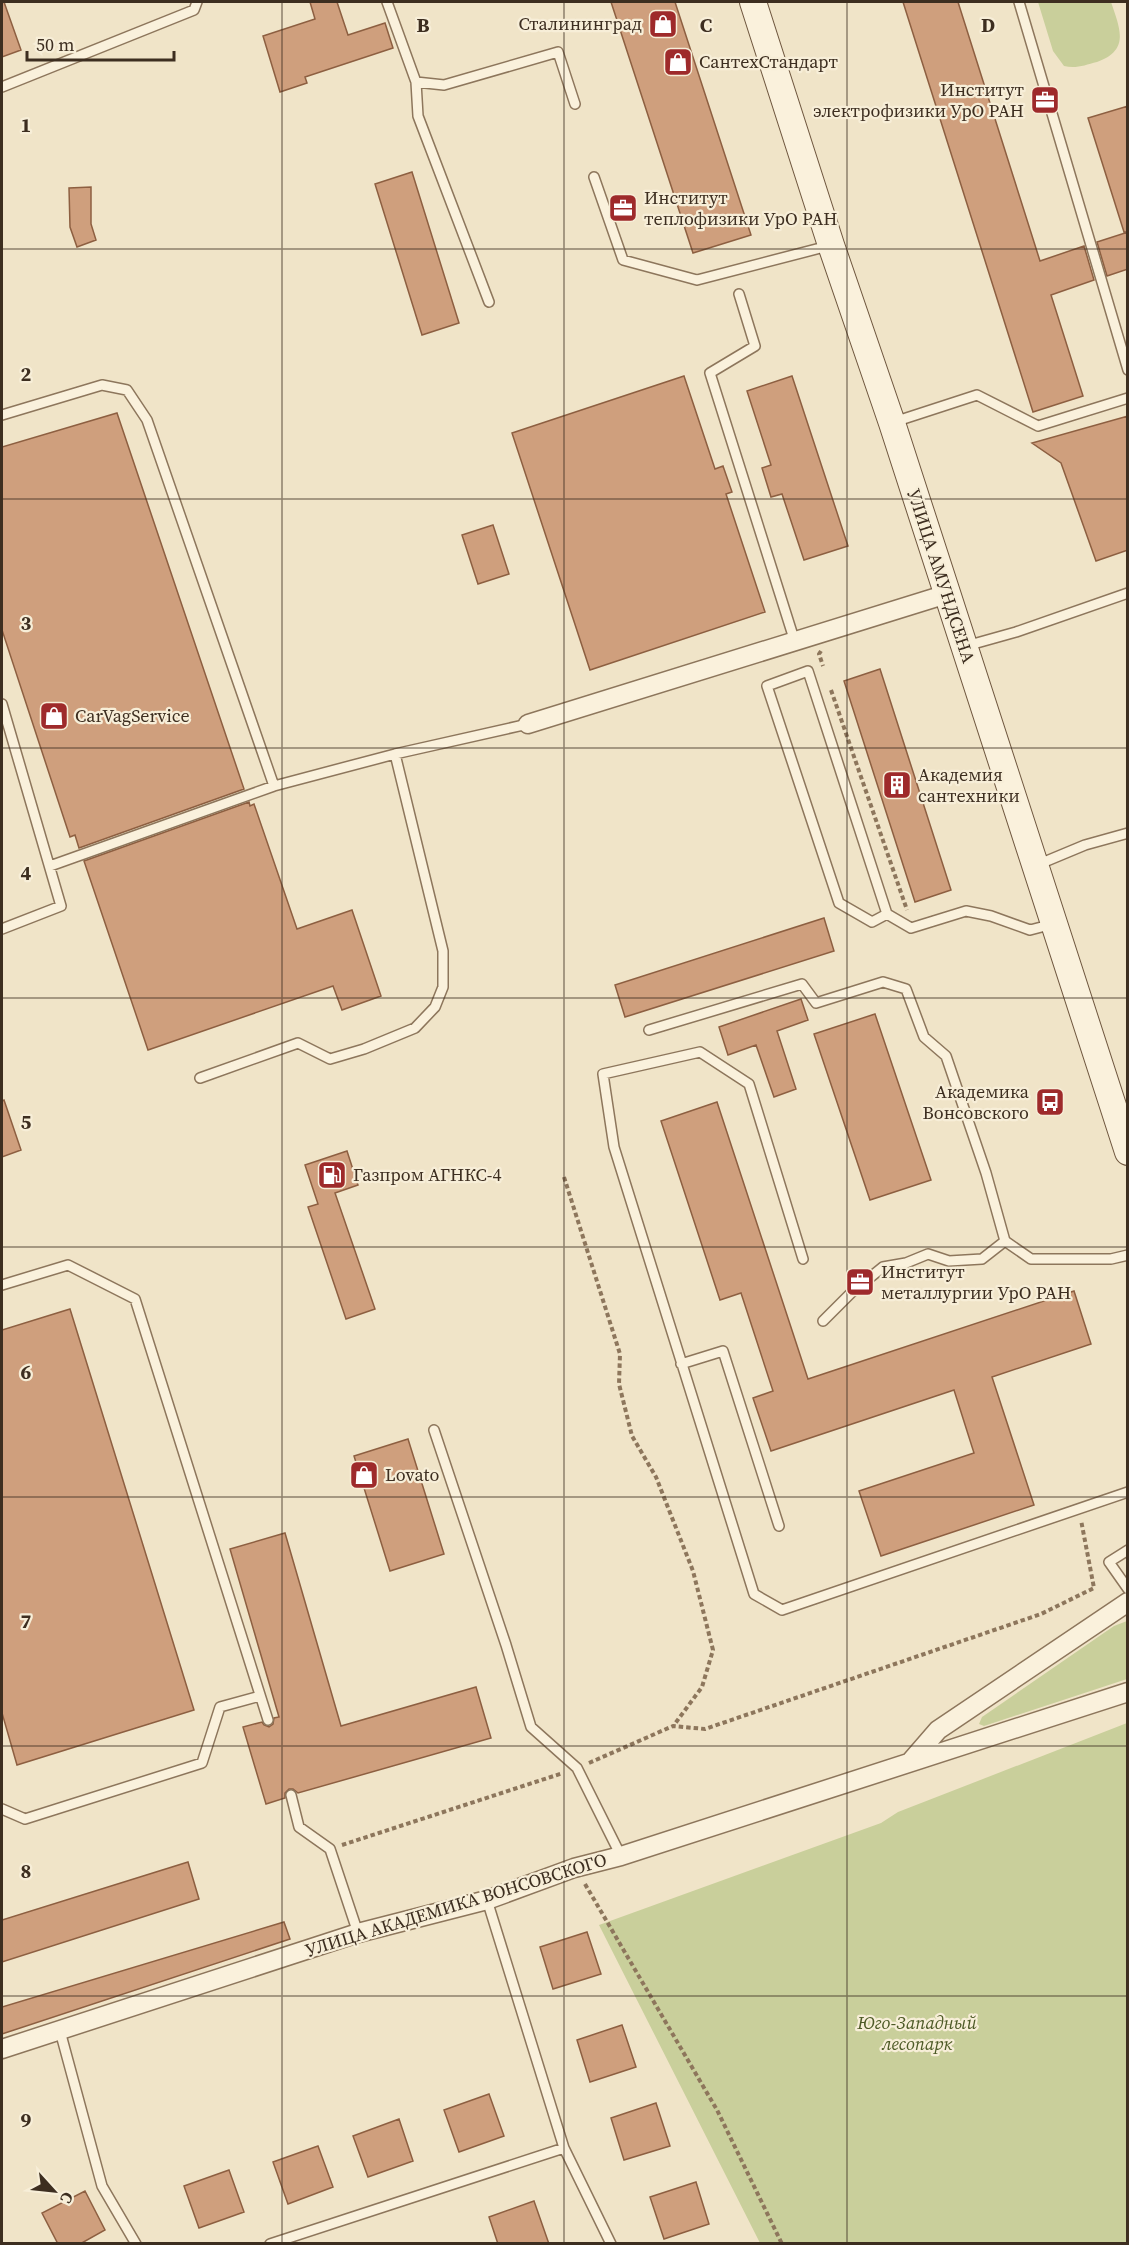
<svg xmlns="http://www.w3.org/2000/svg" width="1129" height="2245" viewBox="0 0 1129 2245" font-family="'Source Serif 4',serif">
	<rect width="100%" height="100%" fill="#f0e4c8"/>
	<path fill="#c9cf9b" d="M 1038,2 L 1111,2 C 1121,31 1129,50 1097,62 C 1085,65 1076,69 1064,66 L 1053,51 Z
		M 1127,1621 L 1127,1679 L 984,1726 L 979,1724 L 982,1717 L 1114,1626 Z
		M 1127,1723 L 1127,2243 L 760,2243 L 599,1925 L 881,1823 L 898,1812 Z"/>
	<path fill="#cf9f7d" stroke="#8d5f41" stroke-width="1.5" d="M 2,2 L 4,2 L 21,50 L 2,57 Z
		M 310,2 L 337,2 L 348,35 L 385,23 L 393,48 L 305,77 L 307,83 L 280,92 L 263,36 L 315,19 Z
		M 611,2 L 675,2 L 751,235 L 693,253 Z
		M 903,2 L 958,2 L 1040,261 L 1084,246 L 1094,280 L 1051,295 L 1083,396 L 1033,412 Z
		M 1128,106 L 1128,232 L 1124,232 L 1088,118 Z
		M 412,172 L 459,323 L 422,335 L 375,184 Z
		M 91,187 L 91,224 L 96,240 L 77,247 L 70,227 L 69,188 Z
		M 1128,232 L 1128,269 L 1107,276 L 1097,242 Z
		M 684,376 L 715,469 L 723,466 L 732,492 L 726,494 L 765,612 L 590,670 L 512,433 Z
		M 792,376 L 848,546 L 804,560 L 782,494 L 771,497 L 762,468 L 771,465 L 747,391 Z
		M 117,413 L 244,789 L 79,848 L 75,835 L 70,837 L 2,630 L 2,447 Z
		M 1128,416 L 1128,550 L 1096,561 L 1061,463 L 1032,443 Z
		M 493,525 L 509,574 L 478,584 L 462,535 Z
		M 880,669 L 951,890 L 915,902 L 844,681 Z
		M 249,802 L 250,806 L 254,804 L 297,929 L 352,910 L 381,996 L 342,1010 L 333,986 L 148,1050 L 84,861 Z
		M 824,918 L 834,951 L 625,1017 L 615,985 Z
		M 801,999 L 808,1020 L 777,1031 L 796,1089 L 774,1097 L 756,1045 L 728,1055 L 719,1027 Z
		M 875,1014 L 931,1180 L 870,1200 L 814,1034 Z
		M 4,1100 L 21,1150 L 2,1157 L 2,1101 Z
		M 717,1102 L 808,1379 L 1074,1291 L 1091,1344 L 992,1377 L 1034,1505 L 881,1556 L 859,1491 L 974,1453 L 954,1390 L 771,1451 L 753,1398 L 773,1391 L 741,1293 L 720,1300 L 661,1121 Z
		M 347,1151 L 358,1185 L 335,1193 L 375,1309 L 346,1319 L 308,1207 L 318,1204 L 305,1165 Z
		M 70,1309 L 194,1710 L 17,1765 L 2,1713 L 2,1330 Z
		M 408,1439 L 444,1554 L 390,1571 L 354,1456 Z
		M 285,1533 L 341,1726 L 476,1687 L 491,1738 L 298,1793 L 293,1789 L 289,1789 L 285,1793 L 285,1798 L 266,1804 L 243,1727 L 262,1722 L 264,1725 L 269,1727 L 273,1724 L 274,1718 L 279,1717 L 230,1549 Z
		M 188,1862 L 199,1899 L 2,1962 L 2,1920 Z
		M 284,1922 L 290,1939 L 2,2034 L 2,2007 Z
		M 587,1932 L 601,1974 L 553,1989 L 540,1947 Z
		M 622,2025 L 636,2067 L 590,2082 L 577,2040 Z
		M 489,2094 L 504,2136 L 459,2152 L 444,2110 Z
		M 656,2103 L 670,2146 L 624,2160 L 611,2118 Z
		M 399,2119 L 413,2161 L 368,2177 L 353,2136 Z
		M 318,2146 L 333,2187 L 288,2204 L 273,2162 Z
		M 229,2170 L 244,2212 L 199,2228 L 184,2186 Z
		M 696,2182 L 709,2224 L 664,2239 L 650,2197 Z
		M 85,2191 L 105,2230 L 80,2244 L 58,2244 L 42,2213 Z
		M 534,2201 L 549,2244 L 498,2244 L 489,2217 Z"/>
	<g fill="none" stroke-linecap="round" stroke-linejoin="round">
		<g stroke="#8d765c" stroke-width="12">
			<path id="lane" d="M 387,2 L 416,82 L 444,85 L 558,52 L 575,104
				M 1019,2 L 1128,370
				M 416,82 L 418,116 L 489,302
				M 2,87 L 194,10 L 197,2
				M 594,177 L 623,260 L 697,280 L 828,246
				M 739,294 L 755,346 L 710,373 L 795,642
				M 2,415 L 102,385 L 127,390 L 147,420 L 274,786
				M 894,422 L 977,395 L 1038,426 L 1128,398
				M 966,646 L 1016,632 L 1128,593
				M 2,704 L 61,906 L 2,929
				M 1037,865 L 1085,845 L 1128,833
				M 50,866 L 274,786 L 395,754 L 528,724
				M 887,914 L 872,922 L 839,903 L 767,686 L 808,671 L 887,914 L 911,928 L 966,911 L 991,916 L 1030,930 L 1053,924
				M 649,1030 L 802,984 L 816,1003 L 883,982 L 906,989 L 924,1037 L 946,1056 L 986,1173 L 1005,1241 L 1031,1259 L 1111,1259 L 1128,1255
				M 200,1078 L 298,1043 L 330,1059 L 364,1049 L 415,1028 L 435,1007 L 443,987 L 443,951 L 395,754
				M 803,1259 L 749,1084 L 700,1052 L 603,1074 L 614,1147 L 754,1594 L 782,1610 L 1128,1492
				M 2,1285 L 68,1265 L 135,1299 L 268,1720
				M 823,1321 L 852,1292 L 883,1267 L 906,1263 L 928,1254 L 949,1261 L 982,1259 L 1005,1241
				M 681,1364 L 723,1351 L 779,1526
				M 434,1430 L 506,1645 L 531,1727 L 577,1768 L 621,1856
				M 1128,1550 L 1109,1562 L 1128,1589
				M 291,1795 L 299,1827 L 330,1849 L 358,1933
				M 2,1809 L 25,1819 L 202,1763 L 220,1707 L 260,1696
				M 487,1900 L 564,2148 L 611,2244
				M 60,2031 L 102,2186 L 136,2244
				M 270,2244 L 564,2148"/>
		</g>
		<g stroke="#8d765c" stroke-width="21">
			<path id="street" d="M 528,724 L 947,594
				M 912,1760 L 938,1730 L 1128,1602
				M 2,2049 L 358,1933 L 487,1900 L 574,1868 L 621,1856 L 1128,1692"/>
		</g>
		<g stroke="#6f573f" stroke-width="28">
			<path id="secondary" d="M 753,2 L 831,245 L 892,423 L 1128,1152"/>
		</g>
		<path stroke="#8d765c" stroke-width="4" stroke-dasharray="4.5 3" stroke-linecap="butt" d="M 821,651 L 819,654 L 823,666
			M 831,690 L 907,910
			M 564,1177 L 620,1354 L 619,1384 L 632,1436 L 656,1477 L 693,1571 L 713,1650 L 702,1687 L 674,1725
			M 589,1763 L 673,1726 L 705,1729 L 1041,1614 L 1094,1588 L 1081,1520
			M 342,1845 L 563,1773
			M 585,1884 L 717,2110 L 782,2244"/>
		<use href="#lane" stroke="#faf1dc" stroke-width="9"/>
		<use href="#street" stroke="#faf1dc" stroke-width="18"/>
		<use href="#secondary" stroke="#faf1dc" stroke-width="26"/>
	</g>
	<path fill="none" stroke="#3d2e20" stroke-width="1.5" stroke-opacity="0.55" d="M 282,2 L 282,2244M 564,2 L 564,2244M 847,2 L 847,2244M 2,249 L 1128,249M 2,499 L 1128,499M 2,748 L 1128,748M 2,998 L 1128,998M 2,1247 L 1128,1247M 2,1497 L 1128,1497M 2,1746 L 1128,1746M 2,1996 L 1128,1996"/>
	<defs>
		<g id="shop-square" transform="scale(1.5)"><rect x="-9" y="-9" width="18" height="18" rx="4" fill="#9e2a2b" stroke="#f7eed8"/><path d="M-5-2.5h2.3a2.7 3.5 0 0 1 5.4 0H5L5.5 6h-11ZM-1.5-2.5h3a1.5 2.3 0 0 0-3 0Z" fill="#fff"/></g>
		<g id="office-square" transform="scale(1.5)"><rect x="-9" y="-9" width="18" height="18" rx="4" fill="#9e2a2b" stroke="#f7eed8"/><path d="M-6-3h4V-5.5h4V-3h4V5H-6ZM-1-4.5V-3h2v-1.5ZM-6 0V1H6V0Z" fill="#fff"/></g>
		<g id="building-square" transform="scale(1.5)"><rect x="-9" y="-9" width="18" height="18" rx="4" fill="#9e2a2b" stroke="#f7eed8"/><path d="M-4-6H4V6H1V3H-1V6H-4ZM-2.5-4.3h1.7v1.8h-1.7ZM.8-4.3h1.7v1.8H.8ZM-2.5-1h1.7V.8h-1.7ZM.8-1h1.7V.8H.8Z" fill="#fff"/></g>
		<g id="bus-square" transform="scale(1.5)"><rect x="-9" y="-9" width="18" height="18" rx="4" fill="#9e2a2b" stroke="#f7eed8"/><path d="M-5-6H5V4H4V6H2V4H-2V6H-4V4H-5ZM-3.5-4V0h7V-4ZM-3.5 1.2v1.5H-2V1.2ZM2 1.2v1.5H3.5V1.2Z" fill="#fff"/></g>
		<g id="fuel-square" transform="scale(1.5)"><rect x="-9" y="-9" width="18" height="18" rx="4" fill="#9e2a2b" stroke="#f7eed8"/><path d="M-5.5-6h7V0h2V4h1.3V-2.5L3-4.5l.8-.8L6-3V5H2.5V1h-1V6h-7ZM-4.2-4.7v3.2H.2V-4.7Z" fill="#fff"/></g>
	</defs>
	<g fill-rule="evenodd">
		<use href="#shop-square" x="663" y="24"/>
		<use href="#shop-square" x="678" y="62"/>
		<use href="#office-square" x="1045" y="100"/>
		<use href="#office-square" x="623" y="208"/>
		<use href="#shop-square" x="54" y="716"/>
		<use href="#building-square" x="897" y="785"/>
		<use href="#bus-square" x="1050" y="1102"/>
		<use href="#fuel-square" x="332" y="1175"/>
		<use href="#office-square" x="860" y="1282"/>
		<use href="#shop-square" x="364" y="1475"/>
	</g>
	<g text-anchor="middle" stroke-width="4.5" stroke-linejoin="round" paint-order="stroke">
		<g font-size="18" fill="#3d2e20" stroke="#f7eed8" text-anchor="start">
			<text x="642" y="30" text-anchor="end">Сталининград</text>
			<text x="699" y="68">СантехСтандарт</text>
			<text x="1024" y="96" text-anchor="end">Институт<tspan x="1024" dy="21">электрофизики УрО РАН</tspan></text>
			<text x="644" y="204">Институт<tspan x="644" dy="21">теплофизики УрО РАН</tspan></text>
			<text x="75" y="722">CarVagService</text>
			<text x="918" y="781">Академия<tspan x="918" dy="21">сантехники</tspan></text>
			<text x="1029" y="1098" text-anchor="end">Академика<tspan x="1029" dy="21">Вонсовского</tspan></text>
			<text x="353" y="1181">Газпром АГНКС-4</text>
			<text x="881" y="1278">Институт<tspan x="881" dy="21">металлургии УрО РАН</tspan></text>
			<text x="385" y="1481">Lovato</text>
		</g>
		<g font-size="18" fill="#3d2e20" stroke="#f7eed8">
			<text transform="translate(941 576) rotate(72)" y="6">УЛИЦА АМУНДСЕНА</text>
			<text transform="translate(456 1905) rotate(-17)" y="6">УЛИЦА АКАДЕМИКА ВОНСОВСКОГО</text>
		</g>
		<g font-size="18" font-style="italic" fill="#4d5a26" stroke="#f7eed8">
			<text x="917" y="2029">Юго-Западный<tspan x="917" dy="21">лесопарк</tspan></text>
		</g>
	</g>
	<g font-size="20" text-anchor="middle" font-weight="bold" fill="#3d2e20" stroke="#f7eed8" stroke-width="4.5" stroke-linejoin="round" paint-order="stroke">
		<text x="423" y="32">B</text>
		<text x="706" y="32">C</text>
		<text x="988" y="32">D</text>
		<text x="26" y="132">1</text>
		<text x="26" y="381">2</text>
		<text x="26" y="630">3</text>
		<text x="26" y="880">4</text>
		<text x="26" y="1129">5</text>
		<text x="26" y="1379">6</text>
		<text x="26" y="1628">7</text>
		<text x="26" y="1878">8</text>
		<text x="26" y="2127">9</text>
	</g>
	<rect width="1129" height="2245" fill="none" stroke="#3d2e20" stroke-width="6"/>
	<g transform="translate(54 2191) rotate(117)" stroke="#f7eed8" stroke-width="4.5" paint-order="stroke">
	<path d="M0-4.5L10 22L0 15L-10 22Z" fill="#3d2e20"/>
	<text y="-9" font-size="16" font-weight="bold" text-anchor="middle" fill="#3d2e20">С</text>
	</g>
	<path d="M27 51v9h147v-9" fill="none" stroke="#3d2e20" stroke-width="3"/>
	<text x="36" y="51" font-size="18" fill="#3d2e20" stroke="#f7eed8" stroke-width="4.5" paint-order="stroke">50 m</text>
</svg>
